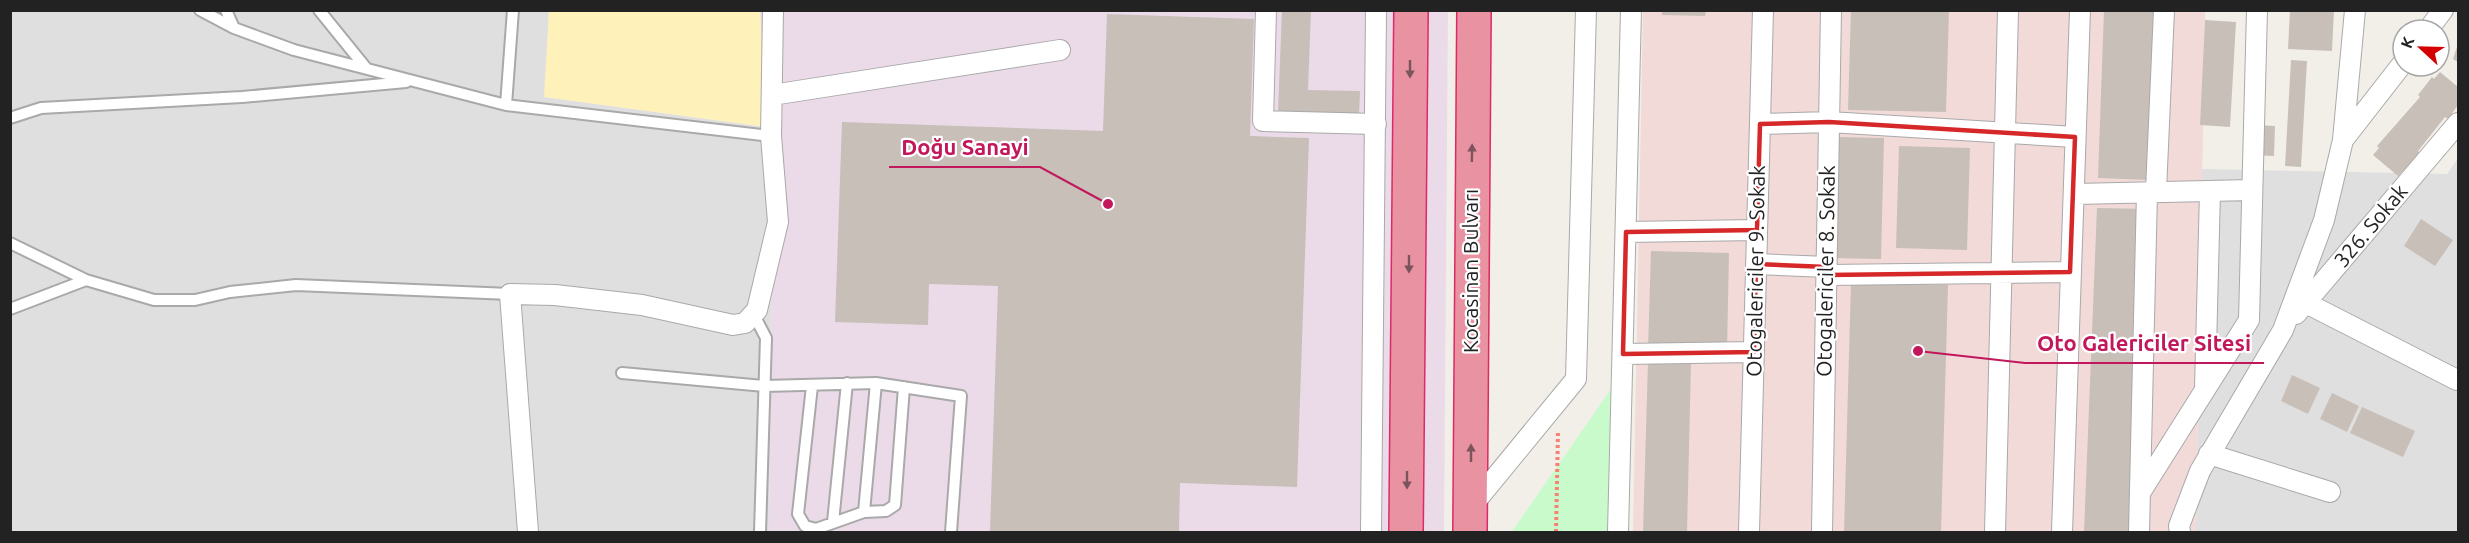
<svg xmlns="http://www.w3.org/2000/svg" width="2469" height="543" viewBox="0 0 2469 543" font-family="Ubuntu,sans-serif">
	<rect width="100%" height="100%" fill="#f2efe9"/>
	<path fill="#e0dfdf" d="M 10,11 L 549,11 L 545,97 L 766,127 L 772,281 L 769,532 L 11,532 Z
		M 2458,158 L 2458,532 L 2196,532 L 2202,169 L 2447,174 Z"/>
	<path fill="#f2dad9" d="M 1643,11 L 2205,11 L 2196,532 L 1633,532 Z"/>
	<path fill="#ebdbe8" d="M 760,11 L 1448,11 L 1444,532 L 769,532 L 772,281 Z"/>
	<path fill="#fff1ba" d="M 549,11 L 760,11 L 766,127 L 544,97 Z"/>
	<path fill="#c8facc" d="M 1611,389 L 1610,532 L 1513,532 L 1513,530 Z"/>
	<path fill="#c7bfb8" d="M 1282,10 L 1311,10 L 1308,90 L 1360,91 L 1359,115 L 1278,112 Z
		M 1662,10 L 1706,10 L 1705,16 L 1662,15 Z
		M 1851,10 L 1949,10 L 1946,112 L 1848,110 Z
		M 2104,10 L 2155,10 L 2149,180 L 2098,178 Z
		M 2290,10 L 2334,10 L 2332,51 L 2288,49 Z
		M 1107,14 L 1254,19 L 1250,136 L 1309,138 L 1297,487 L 1180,483 L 1179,532 L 990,532 L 998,286 L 929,284 L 928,325 L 835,322 L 842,122 L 1103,131 Z
		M 2205,20 L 2236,22 L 2230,127 L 2200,125 Z
		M 2458,44 L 2458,62 L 2453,59 Z
		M 2291,60 L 2307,61 L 2301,167 L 2285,166 Z
		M 2440,72 L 2458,87 L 2458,105 L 2448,119 L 2445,117 L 2418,151 L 2420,153 L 2398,176 L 2373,155 L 2379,148 L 2377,146 L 2420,97 L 2418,95 L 2432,77 L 2434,79 Z
		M 2256,125 L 2275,126 L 2274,156 L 2254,155 Z
		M 1836,137 L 1884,138 L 1881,259 L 1832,258 Z
		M 1899,146 L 1970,148 L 1967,250 L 1896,248 Z
		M 2097,208 L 2147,209 L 2135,532 L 2084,532 Z
		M 2421,219 L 2453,240 L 2435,266 L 2404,246 Z
		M 1651,251 L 1729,253 L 1727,351 L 1648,349 Z
		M 1851,283 L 1948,285 L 1941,532 L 1844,532 Z
		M 1648,362 L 1691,362 L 1687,532 L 1643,532 Z
		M 2292,375 L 2320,388 L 2308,414 L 2281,401 Z
		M 2332,393 L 2359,406 L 2347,432 L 2320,419 Z
		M 2362,407 L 2415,431 L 2403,457 L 2350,433 Z"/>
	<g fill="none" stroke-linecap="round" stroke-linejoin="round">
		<g stroke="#a9a9a9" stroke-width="14">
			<path id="lane" d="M 200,10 L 234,28 L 294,50 L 506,105 L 771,136
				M 226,10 L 234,28
				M 319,10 L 366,68
				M 506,105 L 513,10
				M 10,118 L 41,108 L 242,97 L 406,82
				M 10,243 L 86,280 L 154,300 L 195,300 L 230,292 L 296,285 L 510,294
				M 10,309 L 86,280
				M 754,315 L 766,338 L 760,532
				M 622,373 L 765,386 L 876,383 L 961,396 L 951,532
				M 812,386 L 798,514 L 805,526 L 816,529 L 864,512 L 886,511 L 895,505 L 904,387
				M 864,512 L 876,383
				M 833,522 L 847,383"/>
		</g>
		<g stroke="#a9a9a9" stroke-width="22">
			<path id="street" d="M 1266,10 L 1263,121 L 1376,124
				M 2428,30 L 2443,10
				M 772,95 L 1060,50
				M 1760,124 L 1829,122 L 2075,137
				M 2343,140 L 2355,10
				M 2156,191 L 2164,10
				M 2075,194 L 2252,190
				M 1626,232 L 1757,230
				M 1756,264 L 1827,267
				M 1827,275 L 2070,272
				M 2306,303 L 2457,380
				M 2296,314 L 2458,123
				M 1623,354 L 1754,352
				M 2205,389 L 2210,191
				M 2209,454 L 2330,492
				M 2140,493 L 2249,320 L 2257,10
				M 1471,507 L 1576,379 L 1586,10
				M 528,532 L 510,294 L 555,295 L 642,305 L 733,325 L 745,323 L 757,310 L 778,222 L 771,136 L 773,10
				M 1371,532 L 1376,10
				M 1618,532 L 1631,10
				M 1749,532 L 1763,10
				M 1822,532 L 1831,10
				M 1995,532 L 2008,10
				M 2062,532 L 2080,10
				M 2139,532 L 2147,192
				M 2180,532 L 2179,526 L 2200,471 L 2283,330 L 2324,220 L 2343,140 L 2403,63"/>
		</g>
		<g stroke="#dc2a67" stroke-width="36">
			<path id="highway" d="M 1406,532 L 1411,10
				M 1470,532 L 1474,10"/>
		</g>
		<path stroke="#fa8072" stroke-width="4" stroke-dasharray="3 3" stroke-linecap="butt" d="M 1556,532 L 1558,431"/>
		<use href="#lane" stroke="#fff" stroke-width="10"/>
		<use href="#street" stroke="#fff" stroke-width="20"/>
		<use href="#highway" stroke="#e892a2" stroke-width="33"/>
	</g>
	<defs><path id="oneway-solid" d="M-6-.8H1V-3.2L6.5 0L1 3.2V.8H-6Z" transform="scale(1.5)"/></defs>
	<g fill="#7b545c">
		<use href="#oneway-solid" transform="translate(1410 69) rotate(90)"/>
		<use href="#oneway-solid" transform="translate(1472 153) rotate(-89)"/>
		<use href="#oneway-solid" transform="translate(1409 264) rotate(90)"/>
		<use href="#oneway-solid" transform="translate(1471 453) rotate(-90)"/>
		<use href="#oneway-solid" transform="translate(1407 480) rotate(90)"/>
	</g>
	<path fill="none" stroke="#d62828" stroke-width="4.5" stroke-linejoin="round" d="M 1829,122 L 2075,137 L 2070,272 L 1827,275 L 1827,267 L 1756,264 L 1754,352 L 1623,354 L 1626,232 L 1757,230 L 1760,124 Z"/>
	<g text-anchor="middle" stroke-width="4.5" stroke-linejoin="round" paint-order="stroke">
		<g font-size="21" fill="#222" stroke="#fff">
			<text transform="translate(2371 226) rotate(-50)" y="7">326. Sokak</text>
			<text transform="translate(1471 271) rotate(-90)" y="7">Kocasinan Bulvarı</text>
			<text transform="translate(1756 271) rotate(-89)" y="7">Otogalericiler 9. Sokak</text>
			<text transform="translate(1826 271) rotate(-89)" y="7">Otogalericiler 8. Sokak</text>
		</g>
	</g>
	<path fill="none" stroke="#c2185b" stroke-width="2" d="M1108 204L1040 167H889M1918 351L2025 363H2264"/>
	<g fill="#c2185b" stroke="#fff" stroke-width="2">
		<circle cx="1108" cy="204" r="6"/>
		<circle cx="1918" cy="351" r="6"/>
	</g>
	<g font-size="22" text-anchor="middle" font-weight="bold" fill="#c2185b" stroke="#fff" stroke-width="4.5" stroke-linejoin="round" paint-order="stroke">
		<text x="965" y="155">Doğu Sanayi</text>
		<text x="2144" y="351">Oto Galericiler Sitesi</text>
	</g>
	<rect width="2469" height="543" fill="none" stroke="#222222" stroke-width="24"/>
	<g transform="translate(2421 48) rotate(292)"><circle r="28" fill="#ffffff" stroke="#a7a7a7" stroke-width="1.5"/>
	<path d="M0-4.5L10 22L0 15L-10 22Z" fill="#d40000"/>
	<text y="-9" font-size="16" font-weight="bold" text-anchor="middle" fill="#222222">K</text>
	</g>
</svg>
